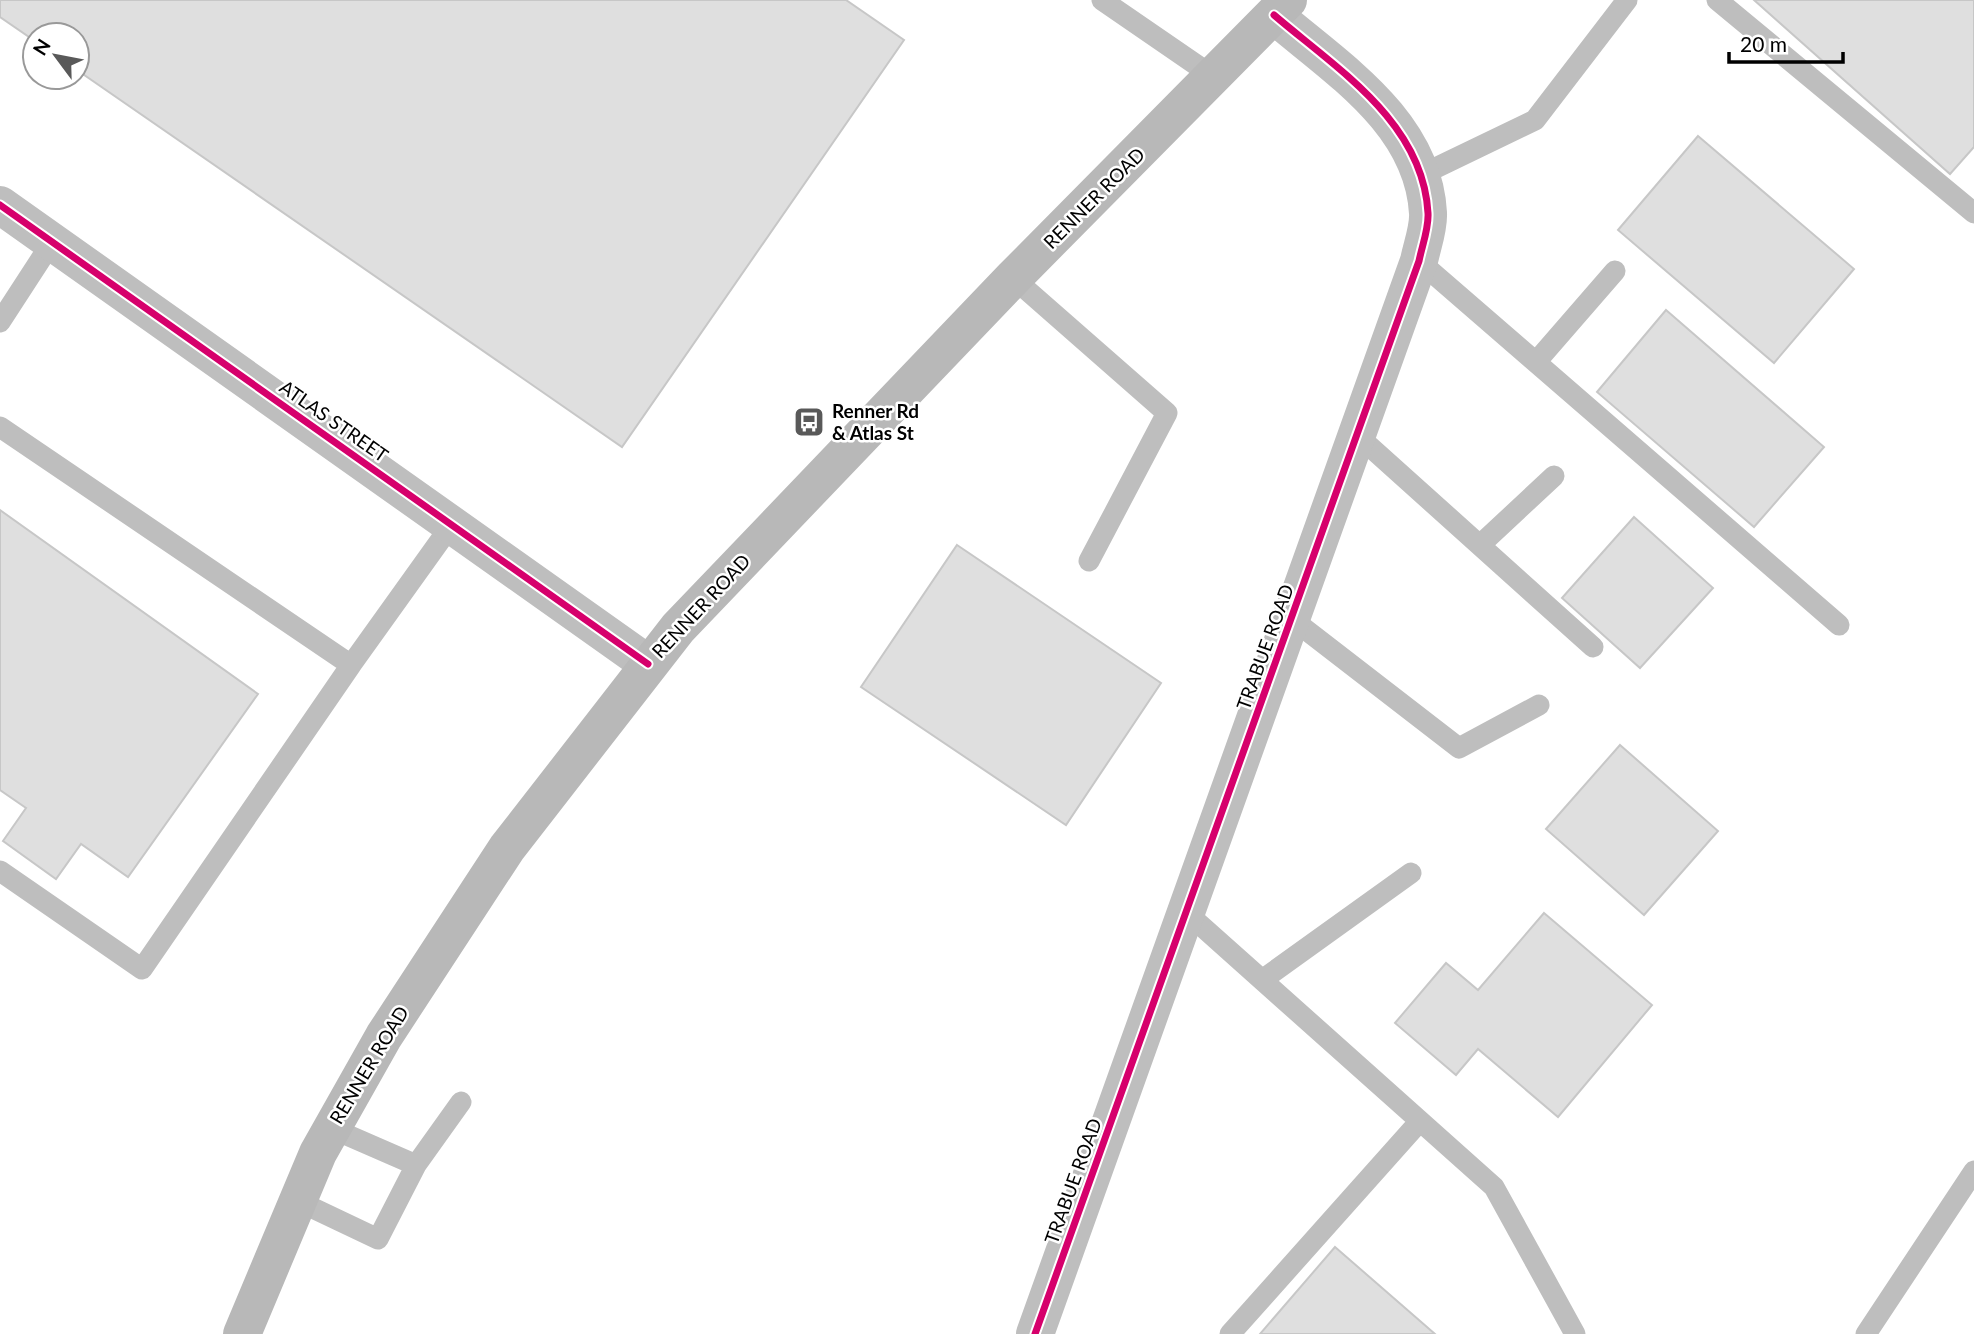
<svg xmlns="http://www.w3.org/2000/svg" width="1974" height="1334" viewBox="0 0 1974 1334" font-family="Lato,sans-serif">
	<rect width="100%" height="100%" fill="#fff"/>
	<path fill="#dfdfdf" stroke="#c7c7c7" stroke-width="2" d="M 0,0 L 846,0 L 904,40 L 622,447 L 77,70 L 77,35 L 35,35 L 35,41 L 0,17 Z
		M 1754,0 L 1974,0 L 1974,147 L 1950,174 Z
		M 1698,136 L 1854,269 L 1774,363 L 1618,230 Z
		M 1666,310 L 1824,447 L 1754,527 L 1597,392 Z
		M 0,510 L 258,694 L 128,877 L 81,844 L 56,879 L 3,841 L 26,808 L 0,790 Z
		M 1634,517 L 1713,588 L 1640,668 L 1562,598 Z
		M 957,545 L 1161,683 L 1066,825 L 861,687 Z
		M 1620,745 L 1718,831 L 1644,915 L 1546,829 Z
		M 1544,913 L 1652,1005 L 1558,1117 L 1478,1049 L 1456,1075 L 1395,1023 L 1446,963 L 1478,990 Z
		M 1335,1247 L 1435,1334 L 1260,1334 Z"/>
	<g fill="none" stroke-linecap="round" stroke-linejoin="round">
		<path stroke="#bebebe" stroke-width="21" d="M 1102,0 L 1214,77
			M 1717,0 L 1974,213
			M 1421,175 L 1535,120 L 1627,0
			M 1419,261 L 1839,625
			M 1013,278 L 1167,413 L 1089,561
			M 0,322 L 52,242
			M 1536,362 L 1615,271
			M 0,427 L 351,665 L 142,969 L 0,871
			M 1357,435 L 1593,647
			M 1480,545 L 1554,476
			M 1292,619 L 1459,748 L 1539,705
			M 351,665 L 452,524
			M 1187,913 L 1494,1187 L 1575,1334
			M 1262,980 L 1411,873
			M 416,1165 L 461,1102
			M 298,1201 L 378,1239 L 416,1165 L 331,1128
			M 1230,1334 L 1420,1121
			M 1866,1334 L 1974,1171"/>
		<path stroke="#bebebe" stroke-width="38" d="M 1035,1334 L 1419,261 C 1422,246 1429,228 1428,213 C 1423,122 1337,69 1274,15"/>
		<path stroke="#bebebe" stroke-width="38" d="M 0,205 L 648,664"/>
		<path stroke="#b8b8b8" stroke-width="38" d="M 242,1334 L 318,1153 L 384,1036 L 507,848 L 678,628 L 1013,278 L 1288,0"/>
		<g stroke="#fff" stroke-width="11">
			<path id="cycleway" d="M 0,205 L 648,664
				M 1035,1334 L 1419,261 C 1422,246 1429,228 1428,213 C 1423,122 1337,69 1274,15"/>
		</g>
		<use href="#cycleway" stroke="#d6006c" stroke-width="7"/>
	</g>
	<defs>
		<g id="bus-square" transform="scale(1.575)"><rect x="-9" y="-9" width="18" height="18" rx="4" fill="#595959" stroke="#fff"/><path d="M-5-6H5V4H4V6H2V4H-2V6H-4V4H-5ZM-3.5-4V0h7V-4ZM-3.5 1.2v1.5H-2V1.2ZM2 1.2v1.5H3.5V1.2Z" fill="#fff"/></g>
	</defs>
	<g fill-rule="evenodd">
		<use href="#bus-square" x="809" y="422"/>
	</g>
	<g text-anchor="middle" stroke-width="5" stroke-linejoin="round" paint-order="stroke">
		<g font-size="19" fill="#000" stroke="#fff">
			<text transform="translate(1094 198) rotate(-45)" y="7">RENNER ROAD</text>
			<text transform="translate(334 421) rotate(35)" y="7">ATLAS STREET</text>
			<text transform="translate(701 606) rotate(-47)" y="7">RENNER ROAD</text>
			<text transform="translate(1265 647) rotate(-70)" y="7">TRABUE ROAD</text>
			<text transform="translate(369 1065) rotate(-59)" y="7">RENNER ROAD</text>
			<text transform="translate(1073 1181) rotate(-70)" y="7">TRABUE ROAD</text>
		</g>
		<g font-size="19" font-weight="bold" fill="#000" stroke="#fff" text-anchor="start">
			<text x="832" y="418">Renner Rd<tspan x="832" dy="22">&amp; Atlas St</tspan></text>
		</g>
	</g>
	<g transform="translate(56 56) rotate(302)"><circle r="33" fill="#ffffff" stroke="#999999" stroke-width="2"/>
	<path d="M0-5L12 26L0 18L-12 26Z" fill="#595959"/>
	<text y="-10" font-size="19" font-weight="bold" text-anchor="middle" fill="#000000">N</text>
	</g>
	<path d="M1729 52v10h114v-10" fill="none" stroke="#000000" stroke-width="3.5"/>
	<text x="1740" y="52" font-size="21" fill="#000000" stroke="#ffffff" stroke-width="5" paint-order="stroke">20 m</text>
</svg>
